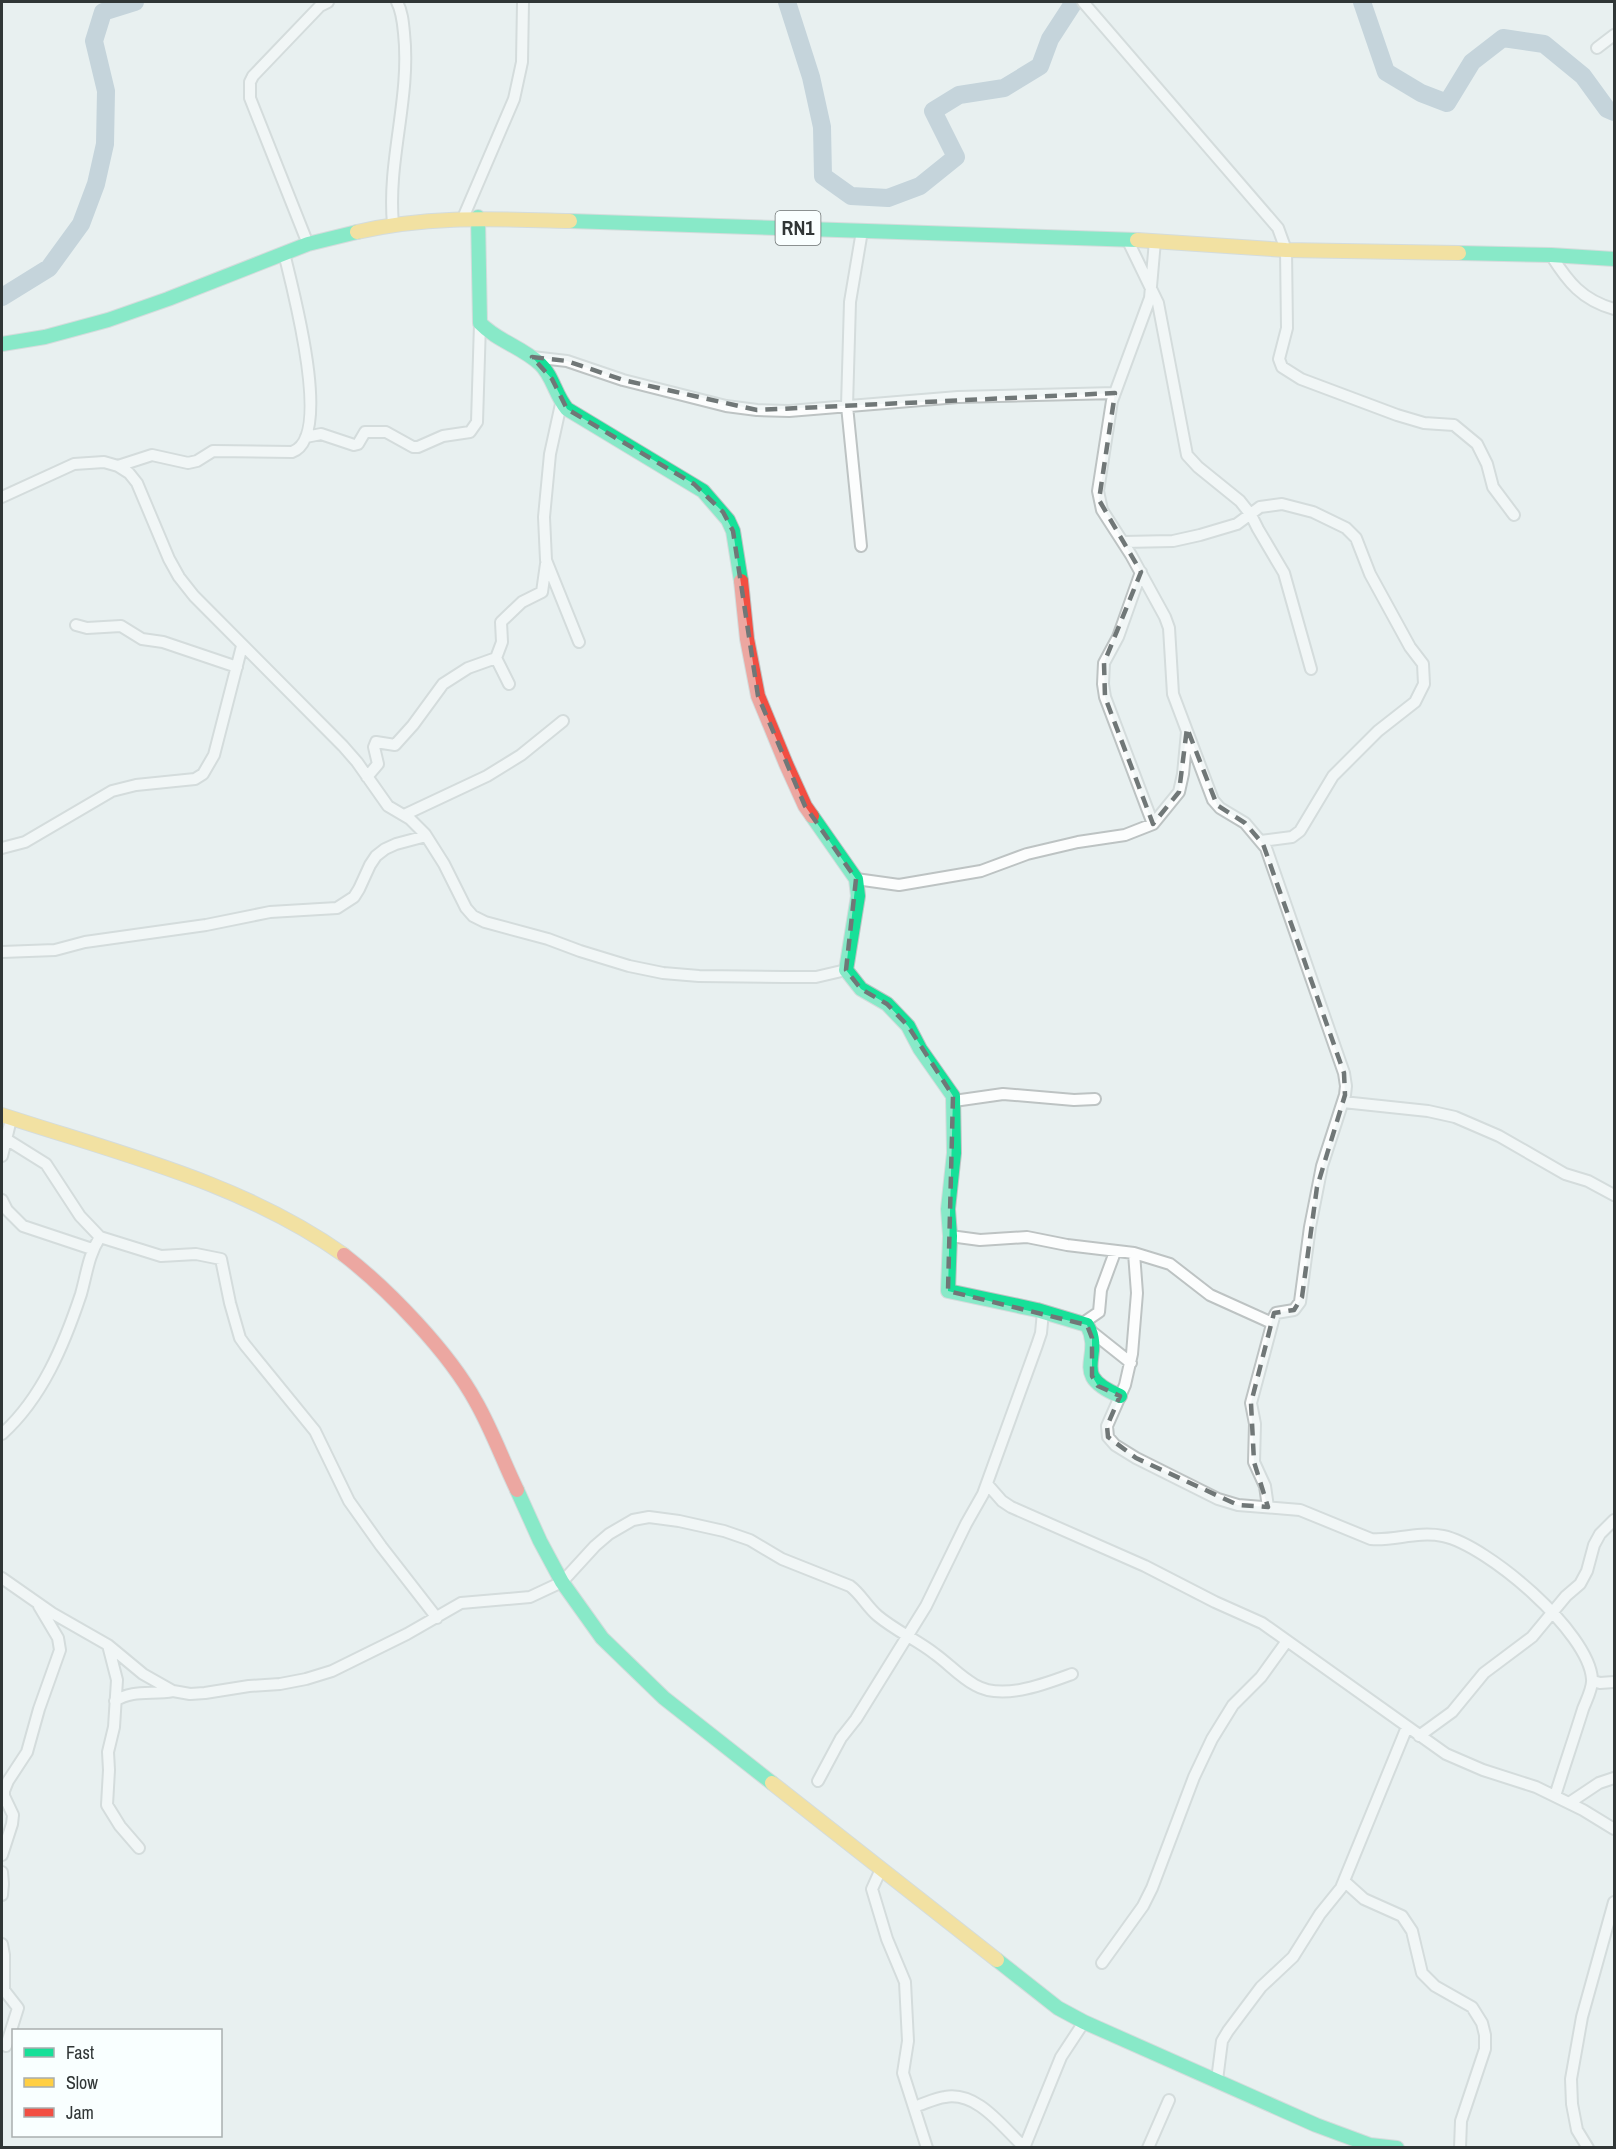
<svg xmlns="http://www.w3.org/2000/svg" width="1616" height="2149" viewBox="0 0 1616 2149" font-family="'Archivo Narrow',sans-serif">
	<rect width="100%" height="100%" fill="#e8f0f0"/>
	<g fill="none" stroke-linecap="round" stroke-linejoin="round">
		<path stroke="#9bb1c1" stroke-width="18" d="M 787,2 L 811,77 L 822,127 L 823,176 L 851,196 L 888,198 L 920,186 L 956,157 L 933,111 L 959,95 L 1004,88 L 1040,66 L 1050,39 L 1074,2
			M 1362,2 L 1386,72 L 1421,93 L 1447,103 L 1472,62 L 1503,38 L 1544,44 L 1583,76 L 1607,109 L 1614,112
			M 2,297 L 49,268 L 81,224 L 96,184 L 105,144 L 106,91 L 94,41 L 103,12 L 135,2"/>
		<g stroke="#bdc3c3" stroke-width="14">
			<path id="street" d="M 1083,2 L 1278,228 L 1286,250 L 1287,328 L 1279,359 L 1282,367 L 1301,379 L 1397,415 L 1424,423 L 1454,425 L 1477,444 L 1487,464 L 1493,487 L 1514,515
				M 1597,48 L 1614,35
				M 463,218 L 514,99 L 522,62 L 523,2
				M 393,224 C 387,160 411,98 404,33 C 403,22 402,11 397,2
				M 1128,241 L 1158,303 L 1187,455 L 1198,467 L 1240,501 L 1251,515 L 1258,529 L 1284,573 L 1311,669
				M 1155,241 L 1150,298 L 1112,401 L 1098,491 L 1102,510 L 1131,555 L 1165,617 L 1169,628 L 1173,694 L 1213,800 L 1220,808 L 1245,823 L 1266,848 L 1344,1073 L 1346,1086 L 1345,1095 L 1322,1166 L 1310,1227 L 1300,1302 L 1294,1310 L 1276,1313 L 1274,1317 L 1251,1403 L 1255,1424 L 1254,1462 L 1265,1486 L 1268,1507
				M 308,244 L 250,98 L 250,82 L 253,76 L 320,6 L 328,2
				M 1551,255 C 1568,282 1582,300 1614,309
				M 532,357 L 567,361 L 623,380 L 726,406 L 757,410 L 789,411 L 958,397 L 1115,393
				M 561,404 L 550,454 L 544,517 L 546,560 L 579,642
				M 306,437 L 321,434 L 354,445 L 358,444 L 365,432 L 386,432 L 413,447 L 418,447 L 443,436 L 470,432 L 477,422 L 480,323
				M 118,466 L 152,455 L 188,463 L 197,461 L 213,451 L 292,452 C 334,438 292,287 284,253
				M 2,497 L 74,464 L 104,462 L 118,466 L 129,473 L 137,483 L 169,559 L 179,577 L 194,596 L 343,746 L 357,762 L 388,806 L 410,819 L 425,834 L 444,864 L 466,908 L 473,916 L 485,922 L 548,939 L 580,951 L 629,966 L 663,973 L 699,976 L 784,977 L 816,977 L 846,970
				M 1123,542 L 1173,541 L 1200,535 L 1237,524 L 1260,507 L 1282,504 L 1313,512 L 1346,528 L 1356,538 L 1370,574 L 1410,647 L 1423,664 L 1424,684 L 1415,702 L 1378,731 L 1333,776 L 1300,831 L 1292,837 L 1261,841
				M 861,546 L 847,406 L 850,302 L 862,231
				M 1141,572 L 1118,637 L 1104,663 L 1103,684 L 1105,697 L 1153,824
				M 76,625 L 87,628 L 121,626 L 142,639 L 163,642 L 237,667
				M 509,684 L 496,658 L 502,642 L 501,622 L 522,602 L 542,592 L 546,564
				M 367,777 L 378,764 L 374,747 L 376,742 L 395,745 L 413,725 L 443,684 L 468,668 L 496,658
				M 404,815 L 487,776 L 521,755 L 563,721
				M 2,848 L 25,842 L 112,791 L 136,785 L 195,779 L 203,774 L 214,755 L 242,646
				M 856,879 L 899,885 L 981,871 L 1027,854 L 1078,842 L 1125,835 L 1153,824 L 1179,792 L 1183,774 L 1187,732
				M 2,952 L 55,950 L 85,942 L 206,925 L 270,912 L 337,908 L 354,897 L 359,889 L 370,865 L 376,856 L 385,849 L 396,844 L 426,836
				M 954,1101 L 1003,1094 L 1074,1100 L 1095,1099
				M 1343,1102 L 1428,1111 L 1455,1117 L 1499,1136 L 1565,1174 L 1588,1181 L 1614,1195
				M 6,1139 L 46,1164 L 80,1216 L 100,1237 L 161,1256 L 196,1254 L 221,1259 L 230,1303 L 240,1338 L 245,1345 L 315,1431 L 349,1501 L 381,1546 L 437,1618
				M 2,1156 L 11,1119
				M 2,1200 L 7,1210 L 23,1226 L 92,1249
				M 950,1236 L 980,1240 L 1027,1237 L 1067,1245 L 1134,1253 L 1170,1264 L 1210,1295 L 1272,1323
				M 1134,1253 L 1137,1293 L 1132,1354 L 1125,1385 L 1107,1426 L 1108,1437 L 1115,1445 L 1136,1458 L 1218,1499 L 1238,1505 L 1300,1510 L 1371,1539 C 1395,1541 1416,1531 1443,1536 C 1487,1545 1589,1632 1592,1679 C 1593,1688 1586,1701 1583,1709 C 1574,1738 1564,1767 1555,1796
				M 1083,1323 L 1099,1312 L 1101,1290 L 1115,1252
				M 1092,1332 L 1131,1363
				M 2,1434 C 42,1398 64,1345 81,1294 C 87,1273 88,1256 100,1237
				M 988,1485 L 1002,1501 L 1011,1507 L 1145,1566 L 1215,1602 L 1262,1623 L 1446,1754 L 1483,1770 L 1536,1787 L 1583,1810 L 1614,1829
				M 2,1578 L 52,1613 L 108,1645 L 143,1674 L 173,1691 L 190,1694 L 205,1693 L 249,1686 L 280,1684 L 306,1679 L 332,1671 L 407,1634 L 461,1603 L 530,1597 L 562,1582 L 595,1546 L 609,1534 L 633,1520 L 649,1517 L 679,1521 L 724,1531 L 750,1540 L 782,1559 L 850,1586 C 861,1594 867,1607 878,1616 C 896,1631 917,1640 935,1654 C 949,1664 959,1676 975,1685 C 1002,1701 1045,1684 1072,1674
				M 108,1645 L 117,1680 L 114,1727 L 108,1752 L 109,1770 L 107,1805 L 120,1826 L 139,1848
				M 1593,1681 L 1600,1683 L 1614,1682
				M 115,1701 C 133,1689 152,1695 173,1691
				M 1419,1736 L 1452,1712 L 1484,1673 L 1532,1637 L 1566,1596 L 1580,1584 L 1587,1571 L 1594,1545 L 1600,1534 L 1614,1520
				M 818,1781 L 841,1738 L 856,1719 L 926,1606 L 966,1524 L 983,1494 L 1037,1345 L 1041,1333 L 1043,1312
				M 1569,1803 L 1599,1783 L 1614,1778
				M 2,1855 L 12,1824 L 13,1815 L 4,1796 L 4,1791 L 8,1781 L 27,1752 L 39,1709 L 60,1650 L 58,1638 L 39,1606
				M 881,1869 L 872,1889 L 887,1939 L 905,1982 L 908,2041 L 903,2073 L 927,2148
				M 2,1872 L 3,1884 L 2,1895
				M 1344,1881 L 1364,1899 L 1402,1916 L 1412,1931 L 1422,1973 L 1435,1986 L 1472,2007 L 1482,2023 L 1485,2035 L 1485,2049 L 1461,2121 L 1460,2148
				M 2,1944 L 4,1955 L 4,1990 L 18,2008 L 6,2046
				M 1102,1963 L 1143,1906 L 1152,1888 L 1194,1777 L 1212,1739 L 1233,1705 L 1261,1677 L 1287,1641
				M 1217,2080 L 1222,2041 L 1228,2031 L 1261,1987 L 1293,1957 L 1320,1914 L 1341,1888 L 1407,1727
				M 914,2107 C 924,2104 935,2098 945,2097 C 978,2091 1003,2128 1025,2148
				M 1024,2148 L 1061,2057 L 1084,2022
				M 1148,2148 L 1169,2100
				M 1588,2148 L 1577,2130 L 1572,2104 L 1571,2079 L 1582,2017 L 1614,1902"/>
		</g>
		<g stroke="#bdc3c3" stroke-width="16">
			<path id="fast" d="M 478,217 L 480,323 C 497,341 522,347 540,364 C 553,376 555,395 567,409 L 703,491 L 728,520 L 733,531 L 741,581
				M 570,221 L 1137,240
				M 1459,253 L 1551,255 L 1614,259
				M 2,344 L 45,337 L 108,320 L 168,299 L 308,244 L 357,232
				M 812,816 L 856,879 L 858,896 L 846,970 L 861,989 L 887,1004 L 908,1026 L 920,1049 L 953,1096 L 954,1153 L 948,1209 L 950,1236 L 948,1291 L 1037,1310 L 1087,1325 C 1105,1358 1067,1374 1120,1396
				M 517,1490 L 540,1541 L 562,1582 L 602,1638 L 664,1698 L 772,1783
				M 997,1960 L 1058,2008 L 1084,2022 L 1316,2125 L 1370,2145 L 1397,2148"/>
		</g>
		<g stroke="#bdc3c3" stroke-width="16">
			<path id="slow" d="M 357,232 C 430,215 497,219 570,221
				M 1137,240 L 1286,250 L 1459,253
				M 2,1115 C 118,1153 243,1183 344,1255
				M 772,1783 L 997,1960"/>
		</g>
		<g stroke="#bdc3c3" stroke-width="16">
			<path id="jam" d="M 741,581 L 747,639 L 758,696 L 786,764 L 805,806 L 812,816
				M 344,1255 C 388,1289 449,1352 476,1402 C 492,1430 503,1461 517,1490"/>
		</g>
		<use href="#street" stroke="#fcfdfd" stroke-width="10"/>
		<use href="#fast" stroke="#16e098" stroke-width="14"/>
		<use href="#slow" stroke="#ffcf43" stroke-width="14"/>
		<use href="#jam" stroke="#f24e42" stroke-width="14"/>
	</g>
	<path d="M0 0H1616V2149H0ZM 532,357 L 567,361 L 623,380 L 757,410 L 1115,393 L 1099,500 L 1141,572 L 1104,663 L 1105,697 L 1153,824 L 1179,792 L 1187,728 L 1217,805 L 1245,823 L 1263,844 L 1344,1073 L 1345,1095 L 1317,1187 L 1302,1297 L 1294,1310 L 1274,1313 L 1251,1403 L 1254,1462 L 1268,1507 L 1238,1505 L 1136,1458 L 1108,1437 L 1107,1426 L 1120,1396 L 1098,1386 L 1092,1376 L 1092,1338 L 1087,1325 L 948,1291 L 953,1096 L 908,1026 L 887,1004 L 861,989 L 846,970 L 856,879 L 805,806 L 758,696 L 733,531 L 723,512 L 694,484 L 567,409 L 552,379 Z" fill="#e8f0f0" fill-opacity=".55" fill-rule="evenodd"/>
	<path fill="none" stroke="#707777" stroke-width="4.5" stroke-dasharray="12 8" stroke-linejoin="round" d="M 532,357 L 567,361 L 623,380 L 757,410 L 1115,393 L 1099,500 L 1141,572 L 1104,663 L 1105,697 L 1153,824 L 1179,792 L 1187,728 L 1217,805 L 1245,823 L 1263,844 L 1344,1073 L 1345,1095 L 1317,1187 L 1302,1297 L 1294,1310 L 1274,1313 L 1251,1403 L 1254,1462 L 1268,1507 L 1238,1505 L 1136,1458 L 1108,1437 L 1107,1426 L 1120,1396 L 1098,1386 L 1092,1376 L 1092,1338 L 1087,1325 L 948,1291 L 953,1096 L 908,1026 L 887,1004 L 861,989 L 846,970 L 856,879 L 805,806 L 758,696 L 733,531 L 723,512 L 694,484 L 567,409 L 552,379 Z"/>
	<g text-anchor="middle" stroke-width="6" stroke-linejoin="round" paint-order="stroke">
		<rect fill="#f9ffff" stroke="#6c7272" stroke-width="1.5" x="775.5" y="211" width="45" height="34" rx="4.5"/>
		<g font-size="20" font-weight="bold" fill="#303636">
			<text x="798" y="235">RN1</text>
		</g>
	</g>
	<rect width="1616" height="2149" fill="none" stroke="#303636" stroke-width="6"/>
	<rect x="12" y="2029" width="210" height="108" fill="#f9ffff" stroke="#a9afaf" stroke-width="1.5"/>
	<rect x="24" y="2048" width="30" height="9" fill="#16e098" stroke="#a9afaf" stroke-width="1.5"/>
	<text x="66" y="2059" font-size="18" fill="#303636">Fast</text>
	<rect x="24" y="2078" width="30" height="9" fill="#ffcf43" stroke="#a9afaf" stroke-width="1.5"/>
	<text x="66" y="2089" font-size="18" fill="#303636">Slow</text>
	<rect x="24" y="2108" width="30" height="9" fill="#f24e42" stroke="#a9afaf" stroke-width="1.5"/>
	<text x="66" y="2119" font-size="18" fill="#303636">Jam</text>
</svg>
